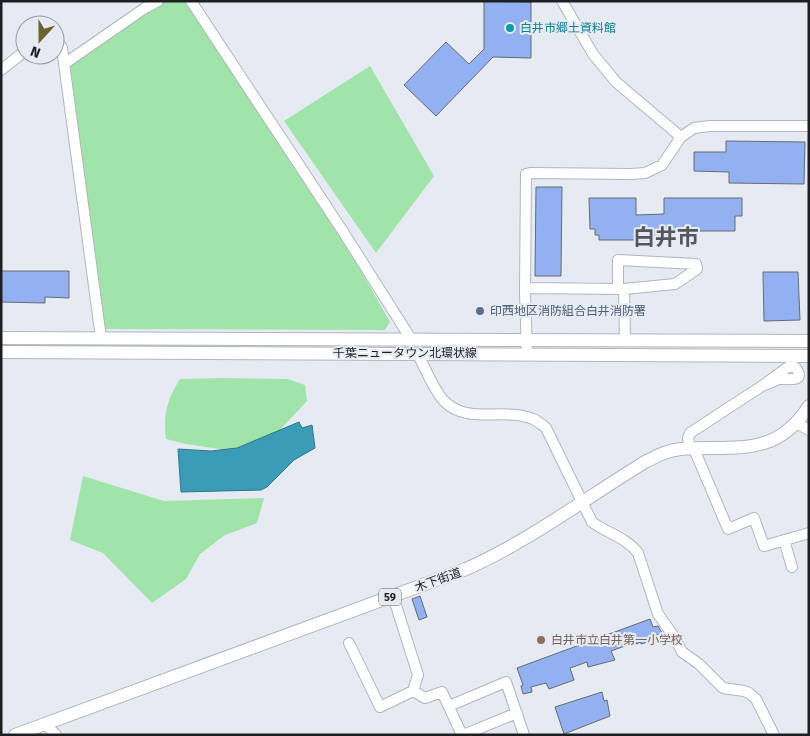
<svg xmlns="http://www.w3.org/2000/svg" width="810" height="736" viewBox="0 0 810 736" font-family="'Fira Sans','Noto Sans JP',sans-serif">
	<rect width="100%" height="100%" fill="#e6ebf3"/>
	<path fill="#a1e4aa" d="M 165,1 L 187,1 L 364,271 L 362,273 L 390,322 L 385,330 L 105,329 L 68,66 L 148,11 Z
		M 370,66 L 434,176 L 376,253 L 284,121 Z
		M 222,378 L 288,379 L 305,385 L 307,401 L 280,430 L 246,453 L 186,444 L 166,439 C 163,414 167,400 180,379 Z
		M 83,476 L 164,501 L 264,498 L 257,523 L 225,535 L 200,554 L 186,579 L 152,603 L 103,553 L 70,540 Z"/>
	<path fill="#3a9cb6" stroke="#31768a" d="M 299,422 L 302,428 L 312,425 L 315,448 L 294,460 L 267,487 L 261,490 L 181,492 L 178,449 L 211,451 L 237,448 Z"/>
	<path fill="#93b1f1" stroke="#666a71" d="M 484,1 L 531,2 L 531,58 L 493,57 L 436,116 L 404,85 L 446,42 L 469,64 L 484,49 Z
		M 726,141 L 805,142 L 804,184 L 729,183 L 729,172 L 694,171 L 694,152 L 726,152 Z
		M 536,187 L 562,187 L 561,276 L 535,276 Z
		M 589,198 L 636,198 L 636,215 L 664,214 L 664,198 L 742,198 L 742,216 L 735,216 L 735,231 L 667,231 L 667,240 L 599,240 L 599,235 L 595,235 L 595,229 L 590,229 Z
		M 1,271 L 69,271 L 69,298 L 45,297 L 45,303 L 1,302 Z
		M 763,272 L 798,272 L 800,320 L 764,321 Z
		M 420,596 L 427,617 L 419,620 L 412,599 Z
		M 650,619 L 653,627 L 658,626 L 662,633 L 647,639 L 648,642 L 641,644 L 641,642 L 636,644 L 636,642 L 611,651 L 615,660 L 588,667 L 587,662 L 570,668 L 574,680 L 549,689 L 546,683 L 531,687 L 532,692 L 523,694 L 521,686 L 523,685 L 517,668 Z
		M 602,692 L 604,701 L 607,700 L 610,716 L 564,734 L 555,707 Z"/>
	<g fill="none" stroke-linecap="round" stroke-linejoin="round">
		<g stroke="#b1b5bd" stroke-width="12">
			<path id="minor" d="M 191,1 L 342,230 L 411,339
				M 562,1 L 593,54 L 616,82 L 681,137
				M 55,38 L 62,48 L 101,338
				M 64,64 L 145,8 L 158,1
				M 1,70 L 25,51
				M 525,288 L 624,289 L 675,284 L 697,269 L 696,264 L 618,260 L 618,288
				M 624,289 L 625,340
				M 417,353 C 425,367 433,389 444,401 C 467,425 505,407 533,419 C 538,421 542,425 546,428 L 592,522 C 607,533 627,538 638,553 L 658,614 L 675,638 L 682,652 L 699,664 L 723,688 L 744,691 L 749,693 L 756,699 L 774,735
				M 527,354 L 525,292 L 526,174 L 530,173 L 631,174 L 645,173 L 662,165 L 681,137 L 694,128 L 710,126 L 809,126
				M 796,423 L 809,430
				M 690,449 L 688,438 L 690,433 L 762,386 L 788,367 L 795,367 C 808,384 785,378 779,379 C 773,381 768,384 762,386
				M 694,449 L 728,529 L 754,518 L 764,546 L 809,533
				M 784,540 L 792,567
				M 393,596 L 418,675 L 413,691 L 425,698 L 442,692 L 462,735
				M 349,643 L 380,707 L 413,691
				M 449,706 L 506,682 L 524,735
				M 45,724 L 56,735
				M 463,735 L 517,713"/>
		</g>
		<g stroke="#b1b5bd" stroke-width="14">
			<path id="major" d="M 1,338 L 809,341
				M 1,352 L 809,356
				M 15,735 L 466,569 C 529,541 586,498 645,462 C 657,456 668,450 681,449 C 734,445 775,459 809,406"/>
		</g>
		<use href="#minor" stroke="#fff" stroke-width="10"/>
		<use href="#major" stroke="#fff" stroke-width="12"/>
	</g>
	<circle fill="#0f9aa8" stroke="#e6ebf3" stroke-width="2" cx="510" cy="28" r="5"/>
	<circle fill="#5c6f8a" stroke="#e6ebf3" stroke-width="2" cx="480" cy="311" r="5"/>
	<circle fill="#8d6e63" stroke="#e6ebf3" stroke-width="2" cx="541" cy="640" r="5"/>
	<g text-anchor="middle" stroke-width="4" stroke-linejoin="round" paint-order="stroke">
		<rect fill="#e6ebf3" stroke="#595c61" stroke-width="1" x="379" y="588.5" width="22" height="17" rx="4"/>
		<g font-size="11" font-weight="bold" fill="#1d1f22">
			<text x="390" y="601">59</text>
		</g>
		<g font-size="12" fill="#0d838f" stroke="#e6ebf3" text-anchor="start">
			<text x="520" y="32">白井市郷土資料館</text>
		</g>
		<g font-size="12" fill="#4e5e75" stroke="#e6ebf3" text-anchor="start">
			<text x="490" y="315">印西地区消防組合白井消防署</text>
		</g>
		<g font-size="12" fill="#1d1f22" stroke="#e6ebf3">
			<text x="405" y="357">千葉ニュータウン北環状線</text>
			<text transform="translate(438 580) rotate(-20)" y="4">木下街道</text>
		</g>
		<g font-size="12" fill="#785e54" stroke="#e6ebf3" text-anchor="start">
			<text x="551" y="644">白井市立白井第一小学校</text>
		</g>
		<g font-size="22" font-weight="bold" fill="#54575e" stroke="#e6ebf3">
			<text x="666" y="245">白井市</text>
		</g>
	</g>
	<rect width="810" height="736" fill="none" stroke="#1d1f22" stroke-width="5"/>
	<g transform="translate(40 40) rotate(201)"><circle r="24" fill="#e6ebf3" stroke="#96999f"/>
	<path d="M0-4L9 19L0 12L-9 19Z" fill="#6b622f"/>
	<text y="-8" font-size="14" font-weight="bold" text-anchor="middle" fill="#1d1f22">N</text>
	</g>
</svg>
